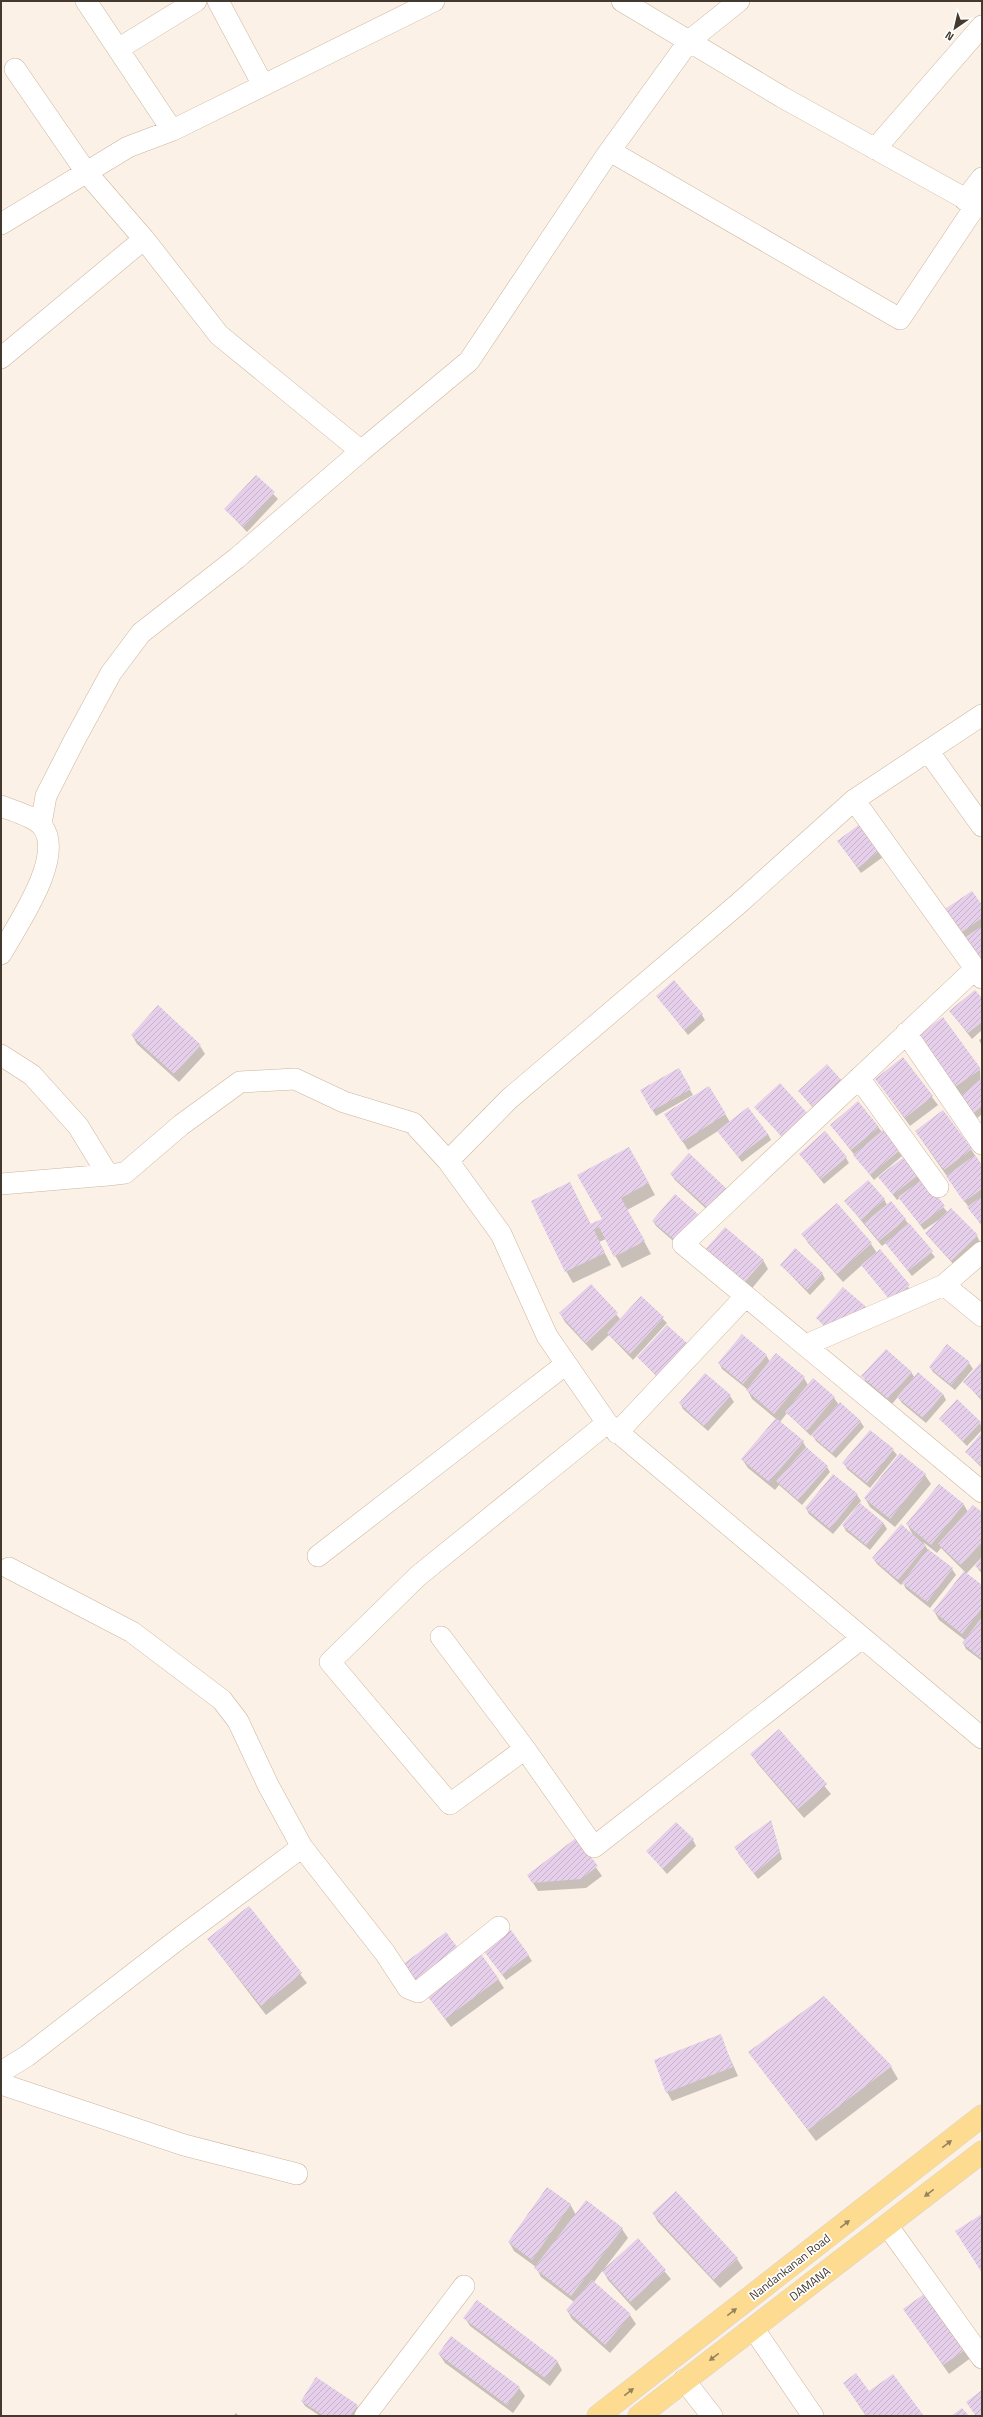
<svg xmlns="http://www.w3.org/2000/svg" width="983" height="2417" viewBox="0 0 983 2417" font-family="'Titillium Web',sans-serif">
	<defs>
		<pattern id="building-hatch" width="6" height="6" patternUnits="userSpaceOnUse"><rect width="6" height="6" fill="#e6cfea"/><path d="M-1 1l2-2M0 6l6-6M5 7l2-2" fill="none" stroke="#c6b2c9"/></pattern>
	</defs>
	<rect width="100%" height="100%" fill="#fbf1e6"/>
	<path fill="#0003" d="M 256,476 L 278,499 L 247,532 L 226,510 Z
		M 838,841 L 880,851 L 883,857 L 861,873 Z
		M 982,907 L 982,962 L 947,917 Z
		M 657,996 L 702,1015 L 705,1020 L 688,1035 Z
		M 982,1000 L 982,1030 L 972,1039 L 950,1011 Z
		M 132,1035 L 200,1046 L 205,1054 L 179,1082 L 137,1044 Z
		M 982,1038 L 982,1046 L 979,1040 Z
		M 924,1044 L 980,1069 L 982,1114 L 974,1121 Z
		M 903,1059 L 938,1105 L 910,1126 L 876,1079 Z
		M 827,1066 L 819,1115 L 799,1091 Z
		M 678,1069 L 693,1095 L 656,1116 L 641,1091 Z
		M 709,1088 L 730,1122 L 768,1134 L 771,1140 L 742,1162 L 718,1131 L 688,1150 L 671,1123 Z
		M 756,1107 L 811,1121 L 787,1143 Z
		M 831,1125 L 878,1127 L 902,1156 L 874,1180 Z
		M 916,1132 L 971,1149 L 982,1167 L 982,1226 Z
		M 800,1154 L 846,1158 L 849,1163 L 824,1184 Z
		M 689,1155 L 714,1216 L 675,1180 L 671,1174 Z
		M 904,1158 L 948,1213 L 977,1236 L 980,1242 L 955,1266 L 926,1234 L 946,1215 L 924,1230 L 900,1198 L 897,1200 L 880,1178 Z
		M 636,1160 L 655,1195 L 627,1210 L 651,1254 L 622,1268 L 606,1239 L 599,1242 L 611,1265 L 573,1283 L 566,1271 L 570,1183 L 591,1225 L 603,1219 Z
		M 675,1195 L 679,1246 L 656,1226 L 653,1221 Z
		M 884,1199 L 887,1205 L 891,1202 L 935,1257 L 912,1276 L 886,1243 L 882,1246 L 845,1201 Z
		M 837,1204 L 871,1244 L 877,1253 L 880,1251 L 912,1292 L 895,1306 L 862,1265 L 843,1282 L 808,1243 L 803,1234 Z
		M 711,1260 L 763,1260 L 768,1269 L 749,1292 Z
		M 781,1265 L 822,1273 L 825,1279 L 810,1295 Z
		M 591,1285 L 621,1320 L 641,1297 L 667,1323 L 633,1360 L 609,1335 L 592,1351 L 565,1322 L 560,1313 Z
		M 844,1289 L 865,1306 L 868,1312 L 835,1338 L 817,1318 Z
		M 668,1326 L 690,1349 L 661,1381 L 639,1358 Z
		M 948,1345 L 969,1363 L 973,1369 L 955,1390 L 933,1372 L 930,1367 Z
		M 766,1355 L 770,1362 L 804,1378 L 808,1385 L 813,1380 L 834,1398 L 839,1405 L 860,1421 L 864,1427 L 836,1458 L 816,1441 L 812,1434 L 811,1436 L 787,1413 L 780,1422 L 803,1442 L 808,1451 L 827,1467 L 830,1472 L 802,1505 L 779,1485 L 775,1490 L 748,1468 L 742,1459 L 776,1419 L 752,1399 L 747,1389 L 722,1369 L 719,1363 Z
		M 982,1363 L 982,1401 L 965,1382 Z
		M 911,1372 L 915,1378 L 943,1394 L 946,1400 L 926,1423 L 902,1403 L 898,1397 L 891,1405 L 866,1382 L 863,1376 Z
		M 705,1374 L 730,1396 L 734,1402 L 708,1431 L 683,1409 L 680,1403 Z
		M 940,1419 L 980,1422 L 982,1430 L 967,1446 Z
		M 870,1431 L 893,1450 L 897,1455 L 870,1488 L 847,1469 L 844,1463 Z
		M 982,1434 L 982,1468 L 966,1452 Z
		M 925,1475 L 931,1484 L 895,1527 L 870,1507 L 865,1498 Z
		M 939,1485 L 964,1505 L 968,1512 L 982,1514 L 982,1557 L 966,1574 L 982,1587 L 982,1661 L 966,1649 L 963,1643 L 965,1640 L 939,1620 L 934,1611 L 965,1572 L 941,1548 L 937,1553 L 923,1542 L 928,1550 L 952,1569 L 956,1575 L 930,1608 L 906,1589 L 903,1583 L 901,1585 L 877,1564 L 873,1558 L 914,1537 L 907,1524 Z
		M 857,1495 L 861,1501 L 833,1534 L 809,1514 L 806,1508 Z
		M 884,1524 L 887,1529 L 870,1550 L 846,1531 L 843,1525 Z
		M 982,1558 L 982,1574 L 976,1566 Z
		M 779,1731 L 831,1794 L 804,1818 L 757,1763 L 752,1755 Z
		M 771,1821 L 782,1859 L 758,1879 L 738,1853 Z
		M 576,1839 L 602,1876 L 586,1888 L 538,1891 L 528,1875 Z
		M 693,1840 L 696,1846 L 667,1874 L 647,1851 Z
		M 248,1907 L 307,1983 L 266,2015 L 208,1939 Z
		M 528,1955 L 532,1961 L 506,1980 L 488,1956 Z
		M 498,1979 L 504,1988 L 451,2027 L 427,1995 Z
		M 824,1997 L 891,2067 L 898,2079 L 816,2141 L 749,2052 Z
		M 720,2036 L 738,2076 L 672,2101 L 667,2092 Z
		M 676,2192 L 737,2259 L 743,2268 L 720,2288 L 658,2222 L 653,2213 Z
		M 587,2201 L 622,2229 L 628,2238 L 604,2269 L 638,2240 L 671,2279 L 636,2311 L 608,2280 L 603,2270 L 594,2282 L 630,2315 L 636,2324 L 610,2353 L 572,2319 L 567,2310 L 574,2302 L 541,2277 L 536,2267 L 514,2251 L 509,2242 L 570,2204 L 576,2215 Z
		M 927,2293 L 972,2357 L 949,2374 L 904,2310 Z
		M 465,2318 L 557,2361 L 562,2370 L 550,2386 L 470,2326 Z
		M 439,2354 L 519,2388 L 525,2396 L 513,2413 L 445,2363 Z
		M 844,2383 L 869,2393 L 923,2416 L 866,2416 Z
		M 302,2401 L 357,2406 L 360,2412 L 357,2416 L 320,2416 L 305,2406 Z
		M 236,2413 L 239,2416 L 233,2416 Z"/>
	<path fill="url(#building-hatch)" d="M 256,475 L 275,492 L 243,527 L 224,509 Z
		M 860,824 L 880,850 L 858,868 L 837,841 Z
		M 972,891 L 982,905 L 982,918 L 959,934 L 942,911 Z
		M 982,926 L 982,962 L 964,938 Z
		M 674,980 L 703,1014 L 684,1030 L 656,996 Z
		M 975,990 L 982,998 L 982,1022 L 968,1033 L 949,1011 Z
		M 158,1005 L 201,1045 L 174,1074 L 131,1035 Z
		M 943,1017 L 981,1069 L 955,1087 L 918,1035 Z
		M 903,1057 L 933,1096 L 905,1118 L 875,1079 Z
		M 827,1064 L 844,1083 L 816,1110 L 798,1091 Z
		M 679,1068 L 691,1089 L 652,1111 L 640,1090 Z
		M 982,1078 L 982,1106 L 970,1116 L 956,1100 Z
		M 780,1083 L 809,1115 L 783,1138 L 754,1107 Z
		M 709,1086 L 726,1114 L 682,1142 L 664,1114 Z
		M 858,1101 L 879,1127 L 851,1150 L 830,1125 Z
		M 748,1107 L 768,1134 L 738,1157 L 717,1131 Z
		M 943,1110 L 972,1149 L 944,1170 L 915,1131 Z
		M 883,1130 L 900,1150 L 870,1175 L 853,1155 Z
		M 825,1131 L 847,1157 L 821,1179 L 799,1154 Z
		M 629,1147 L 649,1183 L 621,1198 L 645,1241 L 614,1257 L 599,1227 L 594,1230 L 605,1253 L 565,1272 L 531,1201 L 570,1182 L 590,1224 L 602,1219 L 577,1175 Z
		M 689,1153 L 729,1191 L 710,1210 L 670,1174 Z
		M 975,1155 L 982,1165 L 982,1189 L 964,1202 L 946,1176 Z
		M 904,1157 L 918,1175 L 893,1195 L 878,1177 Z
		M 924,1178 L 945,1206 L 920,1225 L 898,1197 Z
		M 868,1180 L 885,1199 L 861,1220 L 844,1201 Z
		M 675,1194 L 699,1215 L 676,1241 L 652,1221 Z
		M 982,1196 L 982,1226 L 967,1207 Z
		M 891,1201 L 906,1219 L 879,1241 L 864,1223 Z
		M 837,1203 L 872,1243 L 837,1274 L 801,1234 Z
		M 951,1208 L 978,1235 L 951,1261 L 925,1233 Z
		M 909,1223 L 933,1251 L 908,1271 L 885,1243 Z
		M 725,1227 L 764,1260 L 743,1284 L 704,1251 Z
		M 795,1248 L 823,1273 L 807,1290 L 780,1265 Z
		M 880,1249 L 910,1285 L 891,1301 L 861,1265 Z
		M 591,1284 L 618,1313 L 586,1343 L 559,1313 Z
		M 843,1287 L 865,1306 L 832,1332 L 816,1318 Z
		M 641,1296 L 664,1317 L 630,1354 L 607,1333 Z
		M 667,1325 L 687,1343 L 657,1376 L 637,1357 Z
		M 742,1334 L 767,1355 L 743,1384 L 718,1363 Z
		M 947,1344 L 970,1362 L 951,1385 L 929,1367 Z
		M 886,1349 L 912,1372 L 888,1399 L 861,1376 Z
		M 776,1353 L 805,1377 L 774,1414 L 746,1390 Z
		M 982,1361 L 982,1399 L 963,1382 Z
		M 918,1372 L 943,1394 L 923,1418 L 897,1397 Z
		M 705,1373 L 731,1395 L 704,1426 L 679,1403 Z
		M 813,1378 L 835,1397 L 807,1431 L 785,1412 Z
		M 957,1399 L 981,1422 L 963,1441 L 939,1419 Z
		M 840,1402 L 861,1421 L 832,1453 L 811,1435 Z
		M 776,1418 L 804,1441 L 769,1482 L 741,1459 Z
		M 870,1430 L 894,1449 L 867,1483 L 842,1463 Z
		M 982,1432 L 982,1466 L 965,1452 Z
		M 806,1447 L 828,1466 L 798,1500 L 776,1481 Z
		M 900,1453 L 926,1474 L 890,1519 L 864,1498 Z
		M 833,1474 L 858,1494 L 830,1529 L 805,1508 Z
		M 939,1484 L 964,1504 L 931,1545 L 906,1524 Z
		M 860,1503 L 884,1523 L 866,1545 L 842,1525 Z
		M 973,1505 L 982,1512 L 982,1542 L 961,1565 L 938,1544 Z
		M 901,1524 L 926,1546 L 898,1580 L 872,1558 Z
		M 928,1549 L 953,1568 L 927,1602 L 902,1583 Z
		M 982,1557 L 982,1571 L 975,1566 Z
		M 964,1571 L 982,1585 L 982,1608 L 962,1634 L 933,1611 Z
		M 982,1617 L 982,1659 L 962,1643 Z
		M 779,1729 L 827,1784 L 798,1809 L 750,1754 Z
		M 771,1820 L 780,1852 L 754,1874 L 734,1847 Z
		M 676,1822 L 694,1839 L 663,1869 L 646,1851 Z
		M 576,1838 L 598,1866 L 581,1879 L 532,1883 L 527,1875 Z
		M 249,1906 L 302,1973 L 261,2006 L 207,1939 Z
		M 511,1930 L 529,1955 L 502,1975 L 483,1950 Z
		M 446,1932 L 460,1951 L 416,1983 L 402,1965 Z
		M 481,1954 L 499,1979 L 445,2019 L 426,1994 Z
		M 824,1996 L 892,2066 L 808,2130 L 748,2052 Z
		M 721,2034 L 733,2067 L 666,2093 L 654,2060 Z
		M 547,2187 L 571,2204 L 532,2260 L 508,2242 Z
		M 676,2191 L 738,2258 L 714,2280 L 652,2213 Z
		M 586,2200 L 623,2228 L 571,2296 L 534,2268 Z
		M 982,2214 L 982,2273 L 955,2231 Z
		M 638,2238 L 666,2270 L 630,2302 L 602,2271 Z
		M 592,2280 L 631,2314 L 605,2345 L 566,2310 Z
		M 927,2292 L 968,2348 L 943,2365 L 903,2309 Z
		M 477,2300 L 558,2361 L 545,2378 L 463,2318 Z
		M 451,2336 L 520,2387 L 507,2405 L 438,2354 Z
		M 856,2373 L 869,2391 L 893,2374 L 924,2416 L 867,2416 L 843,2383 Z
		M 316,2377 L 358,2405 L 350,2416 L 324,2416 L 301,2401 Z
		M 982,2390 L 982,2416 L 976,2416 L 966,2402 Z
		M 962,2408 L 969,2416 L 951,2416 Z"/>
	<g fill="none" stroke-linecap="round" stroke-linejoin="round">
		<g stroke="#cdb59c" stroke-width="22">
			<path id="minor" d="M 86,1 L 172,130
				M 218,1 L 263,85
				M 622,1 L 782,97 L 982,208
				M 118,49 L 196,1
				M 15,69 L 86,172 L 144,239 L 219,335 L 361,451 L 469,361 L 604,159 L 689,41 L 739,1
				M 875,149 L 982,26
				M 610,151 L 900,319 L 976,205
				M 965,200 L 982,178
				M 1,224 L 128,147 L 173,130 L 434,1
				M 1,358 L 144,239
				M 928,751 L 982,826
				M 854,800 L 982,978
				M 1,806 C 13,811 34,816 42,826 C 66,856 17,925 1,954
				M 41,824 L 46,796 L 74,741 L 111,673 L 141,633 L 237,558 L 361,451
				M 975,969 L 683,1244 L 982,1492
				M 906,1033 L 982,1144
				M 1,1055 L 32,1075 L 78,1126 L 108,1175 L 125,1173 L 181,1125 L 240,1082 L 295,1079 L 344,1102 L 413,1123 L 448,1161 L 501,1234 L 547,1336 L 607,1423 L 982,1738
				M 859,1078 L 938,1187
				M 448,1161 L 509,1099 L 737,905 L 854,800 L 982,715
				M 1,1184 L 108,1175
				M 944,1285 L 982,1316
				M 806,1345 L 944,1285 L 982,1252
				M 607,1423 L 418,1576 L 330,1662 L 450,1804 L 525,1749 L 594,1847 L 862,1638
				M 617,1433 L 745,1297
				M 318,1556 L 566,1364
				M 9,1568 L 132,1632 L 222,1700 L 238,1721 L 268,1785 L 302,1847 L 385,1953 L 408,1988 L 418,1992 L 499,1927
				M 441,1637 L 525,1749
				M 1,2072 L 27,2056 L 177,1940 L 302,1847
				M 1,2084 L 184,2145 L 297,2174
				M 887,2225 L 982,2358
				M 753,2328 L 813,2416
				M 684,2380 L 712,2416
				M 365,2416 L 464,2286"/>
		</g>
		<g stroke="#d6d3d1" stroke-width="23">
			<path id="primary" d="M 598,2416 L 982,2116
				M 639,2416 L 982,2152"/>
		</g>
		<use href="#minor" stroke="#fff" stroke-width="21"/>
		<use href="#primary" stroke="#fddc92" stroke-width="22"/>
	</g>
	<defs><path id="oneway-solid" d="M-6-.8H1V-3.2L6.5 0L1 3.2V.8H-6Z"/></defs>
	<g fill="#97825b">
		<use href="#oneway-solid" transform="translate(947 2144) rotate(-38)"/>
		<use href="#oneway-solid" transform="translate(929 2193) rotate(142)"/>
		<use href="#oneway-solid" transform="translate(845 2224) rotate(-38)"/>
		<use href="#oneway-solid" transform="translate(732 2312) rotate(-38)"/>
		<use href="#oneway-solid" transform="translate(714 2357) rotate(143)"/>
		<use href="#oneway-solid" transform="translate(629 2392) rotate(-38)"/>
	</g>
	<g text-anchor="middle" stroke-width="3.5" stroke-linejoin="round" paint-order="stroke">
		<g font-size="12" fill="#43392e" stroke="#fff">
			<text transform="translate(790 2267) rotate(-38)" y="4">Nandankanan Road</text>
			<text transform="translate(810 2284) rotate(-37)" y="4">DAMANA</text>
		</g>
	</g>
	<rect width="983" height="2417" fill="none" stroke="#43392e" stroke-width="4"/>
	<g transform="translate(955 28) rotate(214)" stroke="#ffffff" stroke-width="3" paint-order="stroke">
	<path d="M0-3L7 15L0 10L-7 15Z" fill="#43392e"/>
	<text y="-6" font-size="11" font-weight="bold" text-anchor="middle" fill="#43392e">N</text>
	</g>
</svg>
